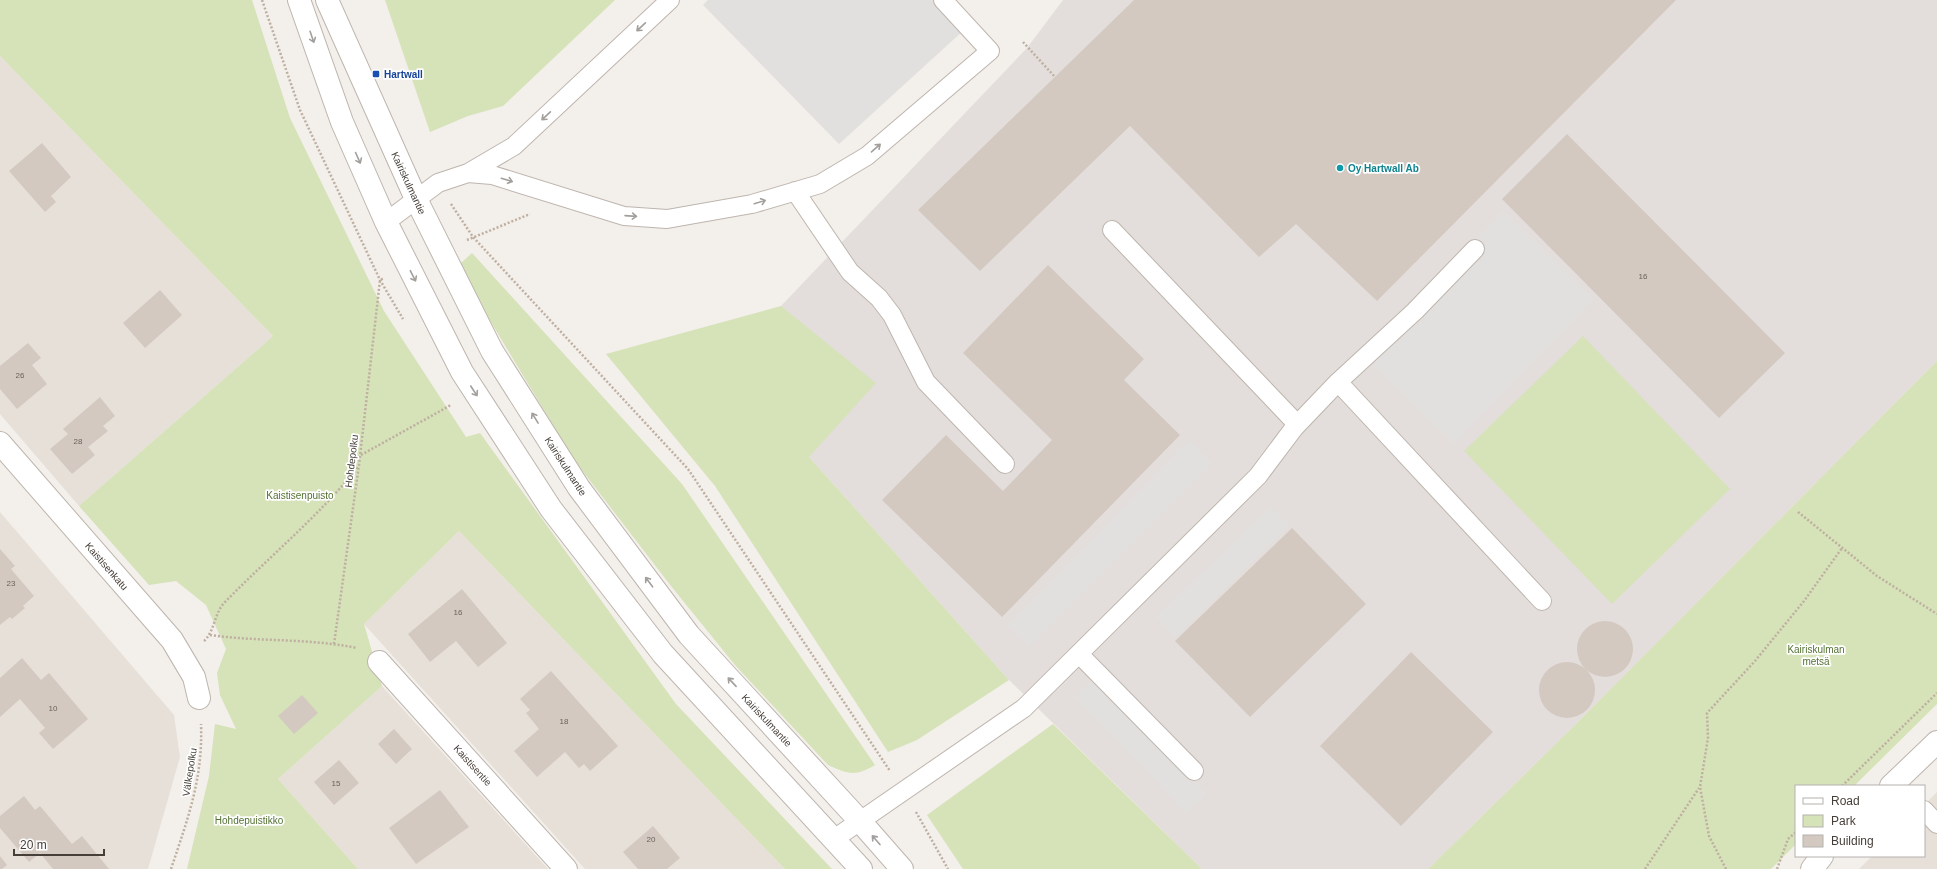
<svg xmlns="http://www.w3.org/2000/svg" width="1937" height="869" viewBox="0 0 1937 869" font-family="Helvetica,sans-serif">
	<rect width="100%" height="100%" fill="#f3efea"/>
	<path fill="#e6e0d9" d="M 0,56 L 273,336 L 79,506 L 0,414 Z
		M 0,512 L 174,715 L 180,757 L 148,869 L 0,869 Z
		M 459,531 L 785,869 L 585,869 L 364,624 Z
		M 382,686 L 548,869 L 358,869 L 278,779 Z
		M 1937,792 L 1937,869 L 1859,869 L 1872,856 L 1924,856 L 1924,805 Z"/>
	<path fill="#e3dedb" d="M 1063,0 L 1937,0 L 1937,361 L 1574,726 L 1428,869 L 1202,869 L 1009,680 L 809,457 L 781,306 L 1027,48 Z"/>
	<path fill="#d6e2b8" d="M 0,0 L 252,0 L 290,118 L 384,311 L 466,437 L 480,433 L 676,704 L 832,869 L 785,869 L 459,531 L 364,624 L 382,686 L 278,779 L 358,869 L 187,869 L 209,776 L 215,724 L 236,729 L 220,695 L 217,673 L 226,649 L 206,605 L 176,581 L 149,585 L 79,506 L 273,336 L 0,56 Z
		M 385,0 L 615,0 L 503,106 L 468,116 L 430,132 Z
		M 472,253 L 682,484 L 875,765 C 855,777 848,774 828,765 L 735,665 L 671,586 L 574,460 L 468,284 L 460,264 Z
		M 781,306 L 876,383 L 809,457 L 1009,680 L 917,740 L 888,752 L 715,486 L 606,354 Z
		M 1583,336 L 1730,489 L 1612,604 L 1464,451 Z
		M 1937,361 L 1937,704 L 1854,786 L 1796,786 L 1796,844 L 1771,869 L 1428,869 L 1574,726 Z
		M 1053,724 L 1202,869 L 963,869 L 927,815 Z"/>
	<path fill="#e2e0de" d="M 708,0 L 936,0 L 964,30 L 839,144 L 703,5 Z
		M 1503,211 L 1594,299 L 1454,444 L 1363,357 Z
		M 1189,440 L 1212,463 L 1029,647 L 1007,625 Z
		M 1270,506 L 1289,526 L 1175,637 L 1156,617 Z
		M 1095,677 L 1207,794 L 1186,813 L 1075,697 Z"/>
	<path fill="#d3c9c1" d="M 1134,0 L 1676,0 L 1377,301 L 1296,224 L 1259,257 L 1130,126 L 980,271 L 918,210 Z
		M 1567,134 L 1785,353 L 1719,418 L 1502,199 Z
		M 42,143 L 71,177 L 51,196 L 56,202 L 45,212 L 9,171 Z
		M 1048,265 L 1144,359 L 1124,380 L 1180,435 L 1002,617 L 882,500 L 946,435 L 1003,491 L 1052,440 L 963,353 Z
		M 160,290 L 182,315 L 145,348 L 123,323 Z
		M 28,343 L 41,358 L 32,365 L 47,384 L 17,409 L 0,389 L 0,366 Z
		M 100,397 L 115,416 L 103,426 L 108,431 L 88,447 L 95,455 L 72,474 L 50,449 L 68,434 L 63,429 Z
		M 1292,528 L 1366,604 L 1250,717 L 1175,641 Z
		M 0,549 L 15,566 L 11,569 L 34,596 L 23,606 L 25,608 L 12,619 L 10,617 L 0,625 Z
		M 462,589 L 507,643 L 478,667 L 456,641 L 430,662 L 408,634 Z
		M1577 649a28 28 0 1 1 56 0a28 28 0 1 1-56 0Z
		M 1411,652 L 1493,732 L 1401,826 L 1320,746 Z
		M 22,658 L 41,680 L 49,673 L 88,719 L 53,749 L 39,733 L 45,728 L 20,699 L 0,717 L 0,678 Z
		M1539 690a28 28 0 1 1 56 0a28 28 0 1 1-56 0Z
		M 551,671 L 618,746 L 590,771 L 584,764 L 579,768 L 565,752 L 537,777 L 514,751 L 539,729 L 526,713 L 530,710 L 520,699 Z
		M 302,695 L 318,713 L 294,734 L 278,716 Z
		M 394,729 L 412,749 L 396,764 L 378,744 Z
		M 339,760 L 359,783 L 334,805 L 314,782 Z
		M 440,790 L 469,827 L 416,864 L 389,828 Z
		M 24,796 L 35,810 L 40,806 L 72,844 L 82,836 L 109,869 L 53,869 L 40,853 L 29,862 L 0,828 L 0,816 Z
		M 653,826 L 680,858 L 667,869 L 638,869 L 623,852 Z
		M 0,856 L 7,865 L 2,869 L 0,869 Z"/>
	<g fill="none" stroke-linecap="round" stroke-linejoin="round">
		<g stroke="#beb5ae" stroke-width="20">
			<path id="service" d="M 468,173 L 492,175 L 624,216 L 667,219 L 752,204 L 820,184 L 867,156 L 990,51 L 943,0
				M 795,191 L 850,272 L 879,298 L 892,315 L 926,382 L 1005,464
				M 386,222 L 438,183 L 468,173 L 514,146 L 670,0
				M 1338,382 L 1415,311 L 1475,249
				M 1294,428 L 1338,382 L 1542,601
				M 1079,654 L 1194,771
				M 1924,810 L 1937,824
				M 834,839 L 1024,708 L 1258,476 L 1297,424 L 1112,230"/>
		</g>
		<g stroke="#beb5ae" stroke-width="24">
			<path id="minor" d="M 0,443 L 172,640 L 194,677 L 199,698
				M 379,662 L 566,869
				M 1891,786 L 1937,742
				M 1812,869 L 1822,856"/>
		</g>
		<g stroke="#beb5ae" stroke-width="24">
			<path id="tertiary" d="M 299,0 L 342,122 L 386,222 L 462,372 L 551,509 L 663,654 L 861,869
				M 327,0 L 417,201 L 492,351 L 579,488 L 689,635 L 859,820 L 902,869"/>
		</g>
		<path stroke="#beafa1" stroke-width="2.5" stroke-dasharray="2 2" stroke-linecap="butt" d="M 262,0 L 300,110 L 380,280 L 403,319
			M 1023,42 L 1055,77
			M 451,204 L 473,237 L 688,469 L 890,771
			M 467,240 L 530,214
			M 361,455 L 451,405
			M 1798,512 L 1877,576 L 1937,614
			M 210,635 C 259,642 309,638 357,648
			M 204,641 C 215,631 214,613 225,602 C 270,556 319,516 359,466
			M 334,644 L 359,465 L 380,280 L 384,278
			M 1842,786 L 1937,693
			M 916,812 L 948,869
			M 171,869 C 188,818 203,779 201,724
			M 1645,869 L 1699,788
			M 1726,869 L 1709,836 L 1700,787 L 1708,738 L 1707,713 L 1755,661 L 1804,601 L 1842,548
			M 1777,869 L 1788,839 L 1796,832"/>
		<use href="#service" stroke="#fff" stroke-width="18"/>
		<use href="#minor" stroke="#fff" stroke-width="22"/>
		<use href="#tertiary" stroke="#fff" stroke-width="22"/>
	</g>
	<defs><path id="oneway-shaft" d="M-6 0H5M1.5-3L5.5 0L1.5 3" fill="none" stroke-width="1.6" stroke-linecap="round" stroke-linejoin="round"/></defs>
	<g stroke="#a29f9c">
		<use href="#oneway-shaft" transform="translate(641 27) rotate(137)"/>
		<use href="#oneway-shaft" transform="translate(312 37) rotate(71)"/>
		<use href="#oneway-shaft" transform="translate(546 116) rotate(137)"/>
		<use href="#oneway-shaft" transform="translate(876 148) rotate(-41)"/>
		<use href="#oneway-shaft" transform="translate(358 158) rotate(66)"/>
		<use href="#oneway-shaft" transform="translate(507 180) rotate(17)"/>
		<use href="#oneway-shaft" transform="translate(760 202) rotate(-17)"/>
		<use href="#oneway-shaft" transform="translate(631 216) rotate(4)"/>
		<use href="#oneway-shaft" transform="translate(413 276) rotate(63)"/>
		<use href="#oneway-shaft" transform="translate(474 391) rotate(57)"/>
		<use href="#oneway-shaft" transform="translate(535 418) rotate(-122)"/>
		<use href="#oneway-shaft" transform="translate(649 582) rotate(-127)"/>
		<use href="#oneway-shaft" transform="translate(732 682) rotate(-133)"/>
		<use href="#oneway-shaft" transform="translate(876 840) rotate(-131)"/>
	</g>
	<rect fill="#1a4fb4" stroke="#fff" stroke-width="1.5" x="372" y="70" width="8" height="8" rx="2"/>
	<circle fill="#0f9aa8" stroke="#fff" stroke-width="1.5" cx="1340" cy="168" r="4"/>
	<g text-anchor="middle" stroke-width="3.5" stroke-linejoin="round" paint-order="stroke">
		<g font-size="8" fill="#69625b">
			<text x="1643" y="279">16</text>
			<text x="20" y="378">26</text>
			<text x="78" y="444">28</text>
			<text x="11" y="586">23</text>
			<text x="458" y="615">16</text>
			<text x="53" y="711">10</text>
			<text x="564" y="724">18</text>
			<text x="336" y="786">15</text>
			<text x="651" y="842">20</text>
		</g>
		<g font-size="10" font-weight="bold" fill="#164399" stroke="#fff" text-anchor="start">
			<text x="384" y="78">Hartwall</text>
		</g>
		<g font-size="10" font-weight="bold" fill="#0d838f" stroke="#fff" text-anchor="start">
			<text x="1348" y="172">Oy Hartwall Ab</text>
		</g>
		<g font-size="10" fill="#463f39" stroke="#fff">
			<text transform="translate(409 183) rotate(65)" y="4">Kairiskulmantie</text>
			<text transform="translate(351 461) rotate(-83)" y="4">Hohdepolku</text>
			<text transform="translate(566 466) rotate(57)" y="4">Kairiskulmantie</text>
			<text transform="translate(107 566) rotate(49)" y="4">Kaistisenkatu</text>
			<text transform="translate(767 720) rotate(47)" y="4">Kairiskulmantie</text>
			<text transform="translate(473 765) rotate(48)" y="4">Kaistisentie</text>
			<text transform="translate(189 772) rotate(-81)" y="4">Välkepolku</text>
		</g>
		<g font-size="10" fill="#547133" stroke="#fff">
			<text x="300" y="499">Kaistisenpuisto</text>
			<text x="1816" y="653">Kairiskulman<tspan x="1816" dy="12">metsä</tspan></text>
			<text x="249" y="824">Hohdepuistikko</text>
		</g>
	</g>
	<rect x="1795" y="785" width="130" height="72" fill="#ffffff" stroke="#b5b2b0"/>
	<rect x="1803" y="798" width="20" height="6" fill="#ffffff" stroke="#b5b2b0"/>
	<text x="1831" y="805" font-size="12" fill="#463f39">Road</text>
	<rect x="1803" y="815" width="20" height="12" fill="#d6e2b8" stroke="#b5b2b0"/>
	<text x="1831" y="825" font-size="12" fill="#463f39">Park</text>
	<rect x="1803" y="835" width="20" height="12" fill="#d3c9c1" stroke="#b5b2b0"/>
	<text x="1831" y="845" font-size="12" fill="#463f39">Building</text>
	<path d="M14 849v6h90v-6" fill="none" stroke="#463f39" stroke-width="2"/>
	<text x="20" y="849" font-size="12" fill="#463f39" stroke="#ffffff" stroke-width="3" paint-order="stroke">20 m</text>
</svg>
